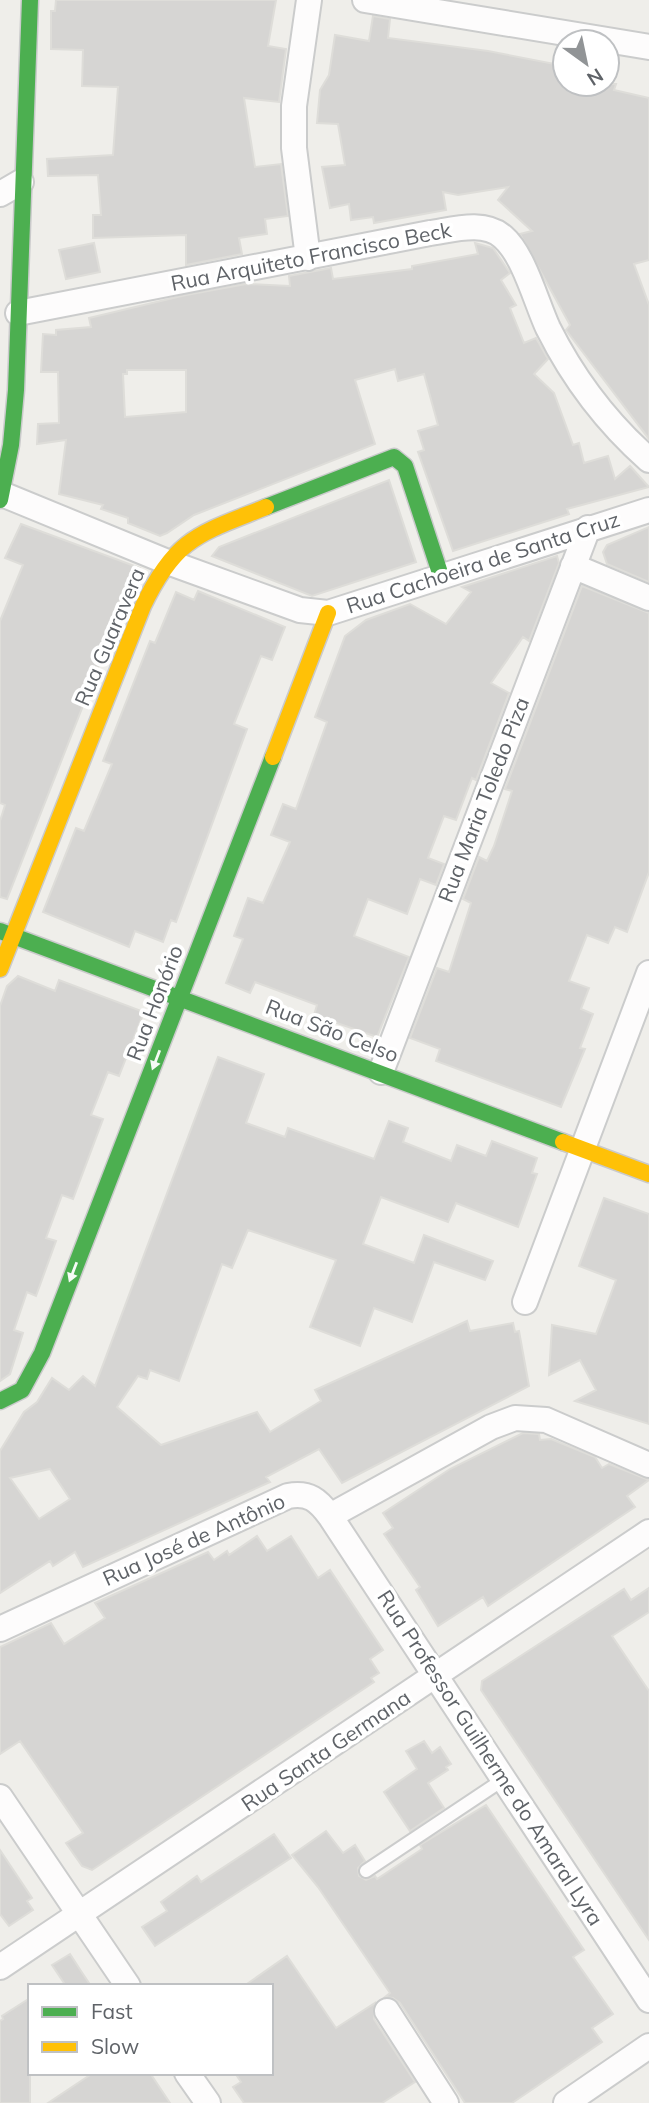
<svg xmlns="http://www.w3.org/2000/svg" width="649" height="2103" viewBox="0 0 649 2103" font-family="Mulish,sans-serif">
	<rect width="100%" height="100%" fill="#efeeea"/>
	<path fill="#d6d5d3" stroke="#deddd9" stroke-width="2" fill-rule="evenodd" d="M 56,0 L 276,0 L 268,46 L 286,49 L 279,102 L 244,98 L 255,167 L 281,164 L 288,216 L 265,219 L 267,234 L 239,238 L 242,254 L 186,265 L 186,235 L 93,238 L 93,215 L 101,215 L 98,175 L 48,176 L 47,159 L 113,155 L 118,87 L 82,86 L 83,50 L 51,49 L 51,11 L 55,11 Z
		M 373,16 L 390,19 L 388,38 L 488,51 L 565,66 L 565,84 L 616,84 L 614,90 L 649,98 L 649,260 L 634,264 L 649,305 L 649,439 L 566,330 L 570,325 L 520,234 L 532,231 L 498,200 L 508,187 L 458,195 L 443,192 L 446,210 L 374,223 L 373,217 L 351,220 L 349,204 L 330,208 L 322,167 L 345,165 L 338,124 L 317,123 L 320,90 L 329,75 L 335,35 L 369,41 Z
		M 94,243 L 100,272 L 66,279 L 59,250 Z
		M 475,243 L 493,248 L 510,273 L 501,280 L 516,305 L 510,308 L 524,343 L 536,338 L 548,359 L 534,374 L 554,393 L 573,445 L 579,443 L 584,463 L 608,456 L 615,479 L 630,466 L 649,487 L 567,509 L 569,514 L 453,551 L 418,452 L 424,450 L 418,431 L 438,425 L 424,374 L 398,381 L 395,369 L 355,380 L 375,444 L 194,515 L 167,533 L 160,536 L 128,523 L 128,518 L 101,509 L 103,505 L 59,494 L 66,440 L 37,444 L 38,424 L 59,423 L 58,372 L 41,372 L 43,334 L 56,335 L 56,330 L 91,327 L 89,318 L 186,295 L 246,284 L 290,286 L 289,276 L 331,268 L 333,279 L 412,269 L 412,266 L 478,254 ZM 127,370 L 186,370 L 186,412 L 125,417 L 123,374 L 127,374 Z
		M 389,480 L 416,562 L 312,596 L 212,556 L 219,547 Z
		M 21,524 L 140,568 L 125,599 L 7,899 L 0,897 L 0,821 L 5,805 L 0,803 L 0,621 L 23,565 L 5,558 Z
		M 649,527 L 649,582 L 607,564 L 603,552 L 607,545 Z
		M 557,556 L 559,563 L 529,641 L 523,637 L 491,683 L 509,693 L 476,780 L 472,778 L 456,820 L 444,816 L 428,858 L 444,864 L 436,885 L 420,879 L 407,914 L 368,899 L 354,936 L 409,957 L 377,1037 L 314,1015 L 317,1005 L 255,982 L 250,993 L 226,983 L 243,939 L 234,936 L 248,898 L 263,903 L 290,842 L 271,835 L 283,804 L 296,809 L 327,722 L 315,717 L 345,636 L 366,620 L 410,604 L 446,624 L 471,592 L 462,587 Z
		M 582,586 L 649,613 L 649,872 L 627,932 L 615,927 L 608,943 L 587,935 L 569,981 L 589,988 L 581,1009 L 593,1014 L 580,1048 L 585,1049 L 561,1107 L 436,1061 L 440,1049 L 410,1038 L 437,968 L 449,972 L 471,903 L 463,899 L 479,857 L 487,861 L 494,846 L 512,791 L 505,789 Z
		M 198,591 L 285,627 L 272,660 L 261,656 L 234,724 L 247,729 L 176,922 L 171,920 L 163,942 L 135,931 L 129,947 L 43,912 L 76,828 L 84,831 L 112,764 L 103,761 L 150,641 L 155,643 L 176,592 L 194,600 Z
		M 18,976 L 55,991 L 59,980 L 144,1012 L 119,1076 L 108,1072 L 91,1115 L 103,1119 L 73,1199 L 62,1195 L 46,1238 L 56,1241 L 36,1296 L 27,1292 L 14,1330 L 23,1333 L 10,1374 L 0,1381 L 0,1006 L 7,986 Z
		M 218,1057 L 264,1074 L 246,1123 L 285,1137 L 288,1128 L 374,1159 L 389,1121 L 408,1128 L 403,1142 L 451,1161 L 457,1145 L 486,1156 L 492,1141 L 537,1158 L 532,1173 L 537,1174 L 518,1227 L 456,1203 L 448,1222 L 381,1197 L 363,1244 L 414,1263 L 424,1235 L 493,1261 L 485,1280 L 434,1262 L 412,1322 L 374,1308 L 360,1346 L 310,1327 L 336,1260 L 248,1230 L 232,1268 L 222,1264 L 179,1381 L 150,1370 L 147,1379 L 138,1376 L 117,1407 L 161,1445 L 257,1412 L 270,1432 L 321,1401 L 315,1390 L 467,1321 L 470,1331 L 513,1323 L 515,1332 L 519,1331 L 529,1386 L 342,1483 L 319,1449 L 266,1477 L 270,1482 L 83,1567 L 75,1552 L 53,1566 L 50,1561 L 0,1593 L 0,1451 L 24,1412 L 37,1402 L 52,1378 L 69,1390 L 83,1376 L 95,1386 ZM 50,1469 L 70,1499 L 39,1519 L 10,1478 Z
		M 604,1198 L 649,1214 L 649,1424 L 575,1401 L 596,1390 L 580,1360 L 549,1375 L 552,1325 L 596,1334 L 616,1280 L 579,1266 Z
		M 523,1433 L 539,1434 L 540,1440 L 551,1439 L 595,1457 L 602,1468 L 609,1464 L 649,1480 L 627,1496 L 635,1507 L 617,1519 L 488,1606 L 483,1597 L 438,1626 L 416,1590 L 420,1587 L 384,1534 L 393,1528 L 383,1513 L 450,1469 Z
		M 257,1536 L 267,1551 L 291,1536 L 318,1578 L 330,1570 L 383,1650 L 370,1659 L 379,1673 L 371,1678 L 374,1682 L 92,1870 L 82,1866 L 66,1843 L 83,1833 L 20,1741 L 0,1754 L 0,1647 L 51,1623 L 64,1644 L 105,1618 L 95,1603 L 208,1552 L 214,1560 L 227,1551 L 229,1555 Z
		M 649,1588 L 649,1612 L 612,1636 L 649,1691 L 649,1940 L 481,1690 L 482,1681 L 624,1589 L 631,1600 Z
		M 424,1741 L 432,1753 L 440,1747 L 451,1764 L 446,1767 L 448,1770 L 428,1783 L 444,1808 L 410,1831 L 384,1792 L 417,1769 L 406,1751 Z
		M 486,1805 L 584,1950 L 573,1957 L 613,2014 L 592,2028 L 602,2042 L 512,2103 L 465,2103 L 400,2003 L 393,1998 L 385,1997 L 390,1993 L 318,1887 L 292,1855 L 326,1831 L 343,1853 L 355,1845 L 365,1861 L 358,1868 L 359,1876 L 366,1880 L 375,1876 L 377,1879 L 422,1849 L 420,1845 Z
		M 274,1834 L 291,1858 L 155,1946 L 142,1927 L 167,1911 L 161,1902 L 197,1876 L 201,1882 Z
		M 0,1850 L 32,1898 L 27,1901 L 33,1910 L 9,1926 L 0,1914 Z
		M 70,1954 L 81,1971 L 91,1986 L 66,1986 L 52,1965 Z
		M 287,1956 L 336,2028 L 375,2003 L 374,2019 L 415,2082 L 382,2103 L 244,2103 L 233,2087 L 241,2082 L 235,2073 L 271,2073 L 271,1986 L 244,1986 Z
		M 30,1998 L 30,2103 L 0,2103 L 0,2021 L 3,2019 L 2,2016 Z
		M 93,2073 L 150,2073 L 170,2103 L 48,2103 Z"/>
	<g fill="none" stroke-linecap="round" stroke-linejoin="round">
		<g stroke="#cbcccc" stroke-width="16">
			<path id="lane" d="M 366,1871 L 504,1779"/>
		</g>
		<g stroke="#cbcccc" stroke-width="28">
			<path id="street" d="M 365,0 L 649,47
				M 0,194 L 21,182
				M 308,258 L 294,148 L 294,106 L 309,0
				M 18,313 L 430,233 C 452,230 484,220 503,237 C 524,255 536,302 548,328 C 573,378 607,423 649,460
				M 2,494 L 165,561 L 300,610 L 328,613 L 649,510
				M 573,566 L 649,598
				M 381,1072 L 588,528
				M 525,1302 L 649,973
				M 330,1516 L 649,2000
				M 0,1629 L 288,1496 C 309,1492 318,1500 330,1516 L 491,1427 L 515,1418 L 546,1420 L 649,1465
				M 0,1797 L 128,1986
				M 0,1967 L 649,1532
				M 387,2011 L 446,2103
				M 187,2073 L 208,2103
				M 566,2103 L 649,2046"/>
		</g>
		<g stroke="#cacacb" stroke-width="19">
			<path id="fast" d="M 0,500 L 11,445 L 16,390 L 30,0
				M 266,507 L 394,457 L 405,466 L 441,576
				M 0,931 L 563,1142
				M 0,1401 L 22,1390 L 42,1353 L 273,757"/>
		</g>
		<g stroke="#cacacb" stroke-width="19">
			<path id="slow" d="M 273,757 L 328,613
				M 0,969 L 143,606 C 176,537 199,534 266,507
				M 563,1142 L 649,1174"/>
		</g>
		<use href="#lane" stroke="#fdfcfc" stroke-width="12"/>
		<use href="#street" stroke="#fdfcfc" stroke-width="24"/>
		<use href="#fast" stroke="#4caf50" stroke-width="16"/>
		<use href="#slow" stroke="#ffc107" stroke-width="16"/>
	</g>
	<defs><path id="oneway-solid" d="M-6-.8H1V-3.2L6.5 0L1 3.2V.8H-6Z" transform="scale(1.75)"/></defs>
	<g fill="#f6fbf6">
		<use href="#oneway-solid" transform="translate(156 1060) rotate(111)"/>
		<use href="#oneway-solid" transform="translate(73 1272) rotate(111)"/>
	</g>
	<g text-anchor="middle" stroke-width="7" stroke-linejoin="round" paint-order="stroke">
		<g font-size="21" fill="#5f6368" stroke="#fff">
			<text transform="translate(311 257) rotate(-11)" y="7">Rua Arquiteto Francisco Beck</text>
			<text transform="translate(483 563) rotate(-18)" y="7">Rua Cachoeira de Santa Cruz</text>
			<text transform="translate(110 637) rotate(-67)" y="7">Rua Guaravera</text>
			<text transform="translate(484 800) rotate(-69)" y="7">Rua Maria Toledo Piza</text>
			<text transform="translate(155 1003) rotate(-69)" y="7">Rua Honório</text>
			<text transform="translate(332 1031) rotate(21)" y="7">Rua São Celso</text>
			<text transform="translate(194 1540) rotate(-24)" y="7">Rua José de Antônio</text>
			<text transform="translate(326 1751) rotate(-34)" y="7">Rua Santa Germana</text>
			<text transform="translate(490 1758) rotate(57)" y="7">Rua Professor Guilherme do Amaral Lyra</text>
		</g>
	</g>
	<rect x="28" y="1984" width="245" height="91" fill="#ffffff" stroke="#bfc1c3" stroke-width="2"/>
	<rect x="42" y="2007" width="35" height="10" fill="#4caf50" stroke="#bfc1c3" stroke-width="2"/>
	<text x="91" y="2019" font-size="21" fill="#5f6368">Fast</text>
	<rect x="42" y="2042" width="35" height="10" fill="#ffc107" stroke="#bfc1c3" stroke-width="2"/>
	<text x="91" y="2054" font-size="21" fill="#5f6368">Slow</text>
	<g transform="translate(586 63) rotate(147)"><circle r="33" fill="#ffffff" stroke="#bfc1c3" stroke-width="2"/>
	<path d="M0-5L12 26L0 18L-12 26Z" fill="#919496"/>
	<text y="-10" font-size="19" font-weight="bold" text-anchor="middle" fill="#5f6368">N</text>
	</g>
</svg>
